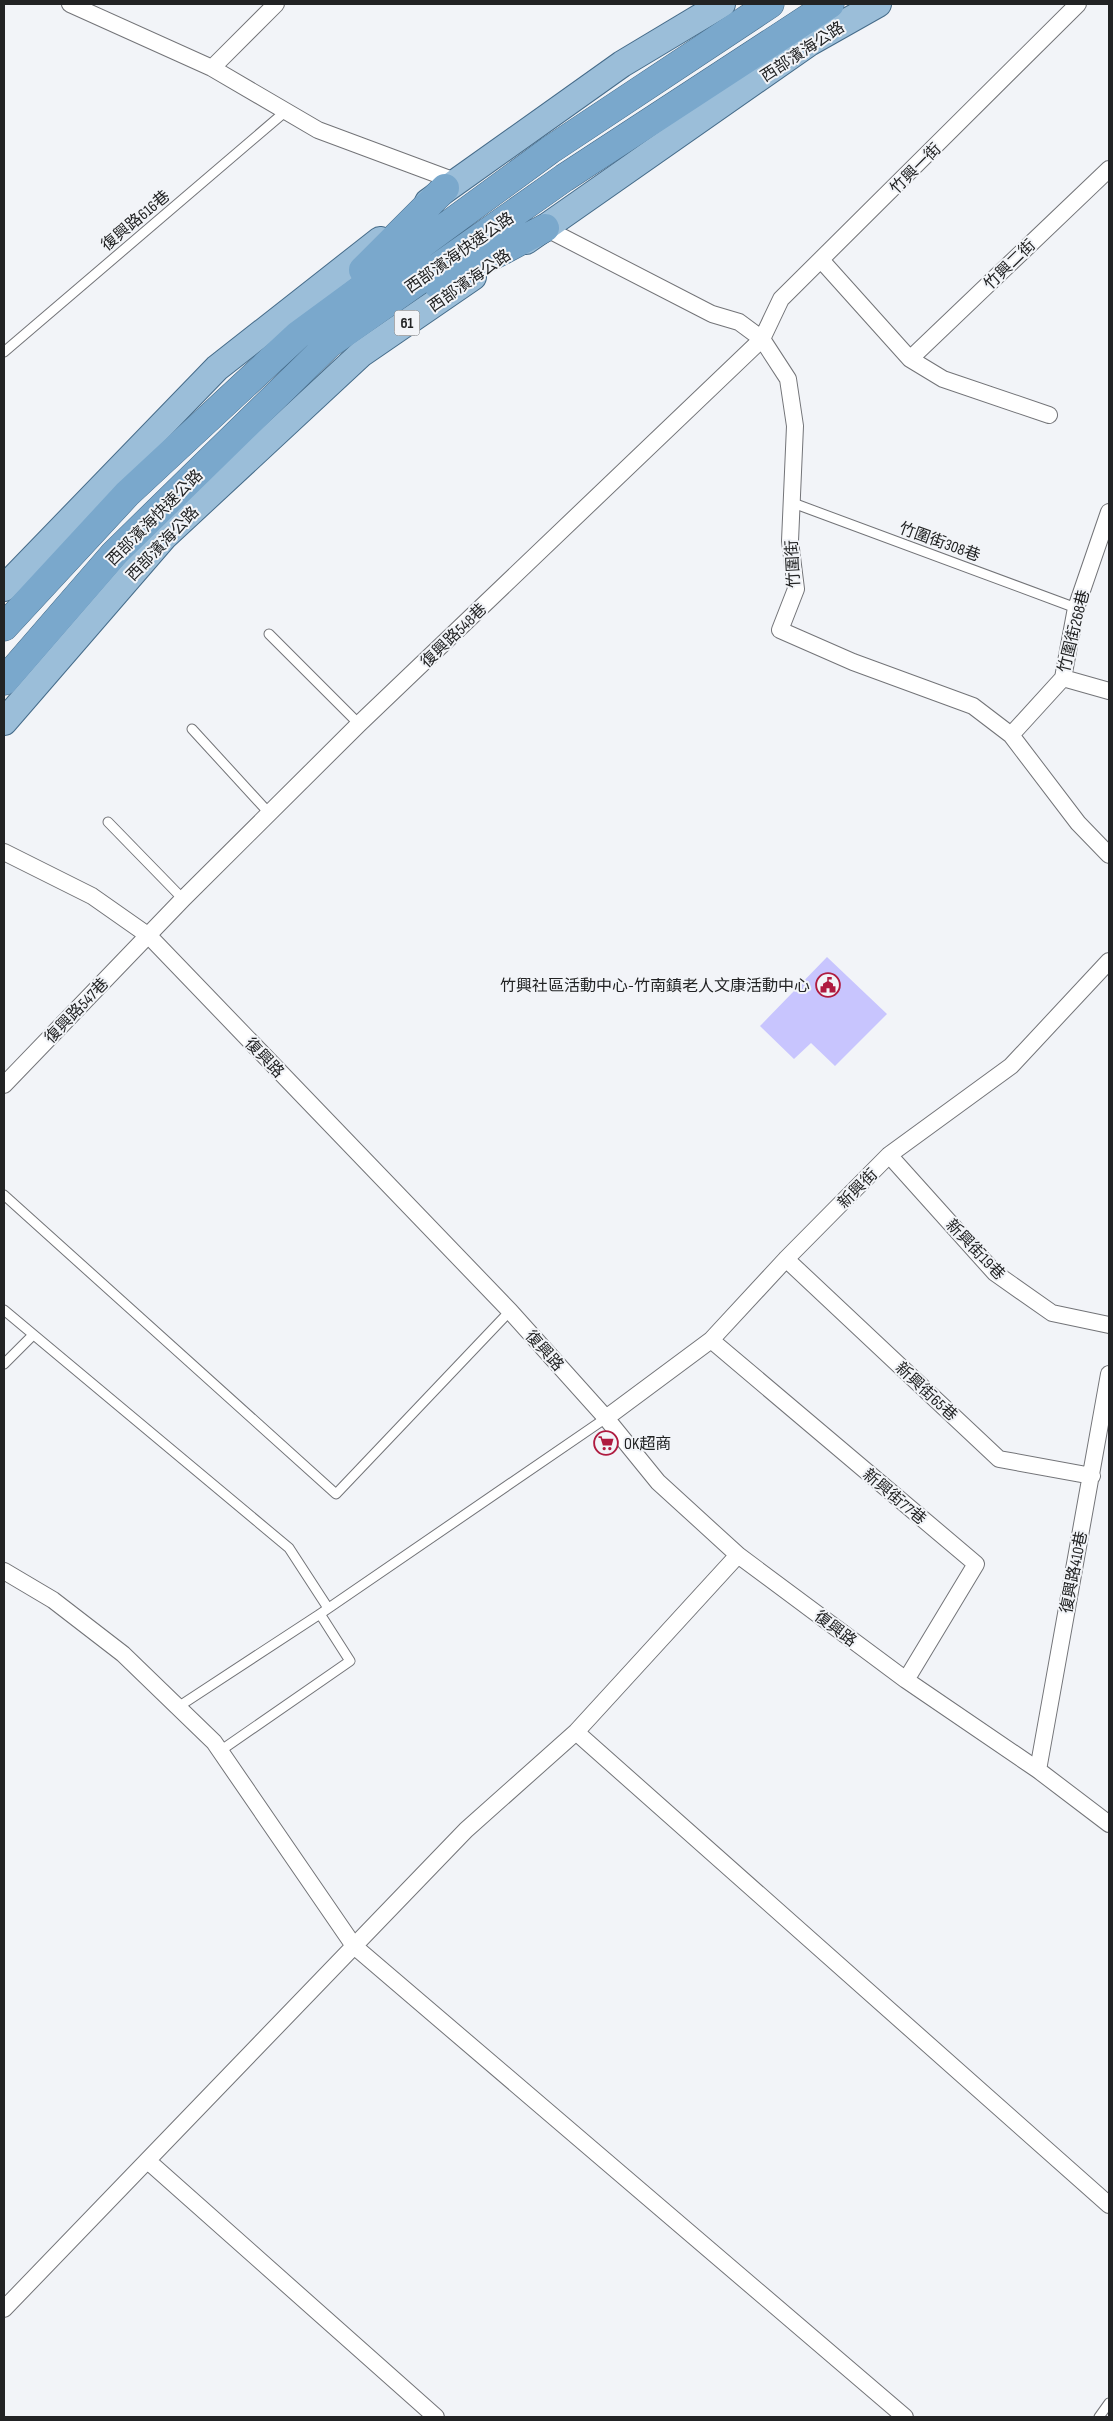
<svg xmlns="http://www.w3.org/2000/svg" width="1113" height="2421" viewBox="0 0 1113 2421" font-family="'Sofia Sans Condensed','Noto Sans TC',sans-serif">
	<rect width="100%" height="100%" fill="#f2f4f8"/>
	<path fill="#c8c5fe" d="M 827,957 L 887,1014 L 835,1066 L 811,1043 L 794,1059 L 760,1026 Z"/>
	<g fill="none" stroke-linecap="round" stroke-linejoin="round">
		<g stroke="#737478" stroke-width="11">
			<path id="service" d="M 4,352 L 286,111
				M 793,503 L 1076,608
				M 269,634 L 359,724
				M 192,729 L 269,813
				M 108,822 L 183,899
				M 4,1195 L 336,1494 L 510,1311
				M 4,1310 L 289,1548 L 328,1608
				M 4,1364 L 33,1335
				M 178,1707 L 320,1614 L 606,1418
				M 220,1751 L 350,1661 L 320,1614
				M 1099,2417 L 1109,2403"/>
		</g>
		<g stroke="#737478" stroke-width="18">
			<path id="minor" d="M 70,4 L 212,68 L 318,130 L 455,181
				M 212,68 L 276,4
				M 545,228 L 712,314 L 739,322 L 762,339 L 788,379 L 795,426 L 790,541 L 796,589 L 780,630 L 853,662 L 973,706 L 1011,735 L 1078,823 L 1109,855
				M 822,261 L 910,359 L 943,379 L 1049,415
				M 910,359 L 1109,169
				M 1063,678 L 1109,691
				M 1011,735 L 1063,678 L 1076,608 L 1109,512
				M 4,852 L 92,896 L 149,936 L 510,1311 L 606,1418 L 658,1482 L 738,1555 L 906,1680 L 1038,1770 L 1109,1824
				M 4,1085 L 183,899 L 359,724 L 762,339 L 781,299 L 1078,4
				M 889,1155 L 995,1273 L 1052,1313 L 1109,1325
				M 786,1259 L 999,1459 L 1092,1476
				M 711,1340 L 976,1564 L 906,1680
				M 606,1418 L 711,1340 L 786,1259 L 889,1155 L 1011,1066 L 1109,961
				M 4,1571 L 53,1600 L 123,1654 L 214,1742 L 354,1946 L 905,2417
				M 576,1732 L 1109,2205
				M 1038,1770 L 1109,1374
				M 149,2162 L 436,2417
				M 4,2309 L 466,1830 L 576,1732 L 738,1555"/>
		</g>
		<g stroke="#456b89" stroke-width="28">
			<path id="primary" d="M 428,202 L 622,64 L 722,4
				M 526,241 L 809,43 L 878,4
				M 4,588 L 217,368 L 380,240
				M 4,722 L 164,537 L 361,354 L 473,277"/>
		</g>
		<g stroke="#456b89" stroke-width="29">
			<path id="trunk" d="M 363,270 L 445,188
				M 438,285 L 545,228
				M 4,627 L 127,494 L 298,335 L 550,150 L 770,4
				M 4,681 L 114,554 L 329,344 L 564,178 L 830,4"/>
		</g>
		<use href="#service" stroke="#fff" stroke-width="9"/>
		<use href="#minor" stroke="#fff" stroke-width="16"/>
		<use href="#primary" stroke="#9bbed9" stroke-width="26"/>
		<use href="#trunk" stroke="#7aa8cc" stroke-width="28"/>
	</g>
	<defs>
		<g id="civic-ring" transform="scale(1.25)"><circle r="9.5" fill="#f2f4f8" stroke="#af1b40" stroke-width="1.5"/><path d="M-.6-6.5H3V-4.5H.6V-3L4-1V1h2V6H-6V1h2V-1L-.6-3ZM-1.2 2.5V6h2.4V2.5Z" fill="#af1b40"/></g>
		<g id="supermarket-ring" transform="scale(1.25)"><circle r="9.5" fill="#f2f4f8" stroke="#af1b40" stroke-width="1.5"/><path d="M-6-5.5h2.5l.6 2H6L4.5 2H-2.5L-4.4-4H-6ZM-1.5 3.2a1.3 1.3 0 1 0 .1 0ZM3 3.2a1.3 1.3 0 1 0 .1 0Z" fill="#af1b40"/></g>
	</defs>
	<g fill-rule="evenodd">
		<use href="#civic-ring" x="828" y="985"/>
		<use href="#supermarket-ring" x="606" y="1443"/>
	</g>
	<g text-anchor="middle" stroke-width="4" stroke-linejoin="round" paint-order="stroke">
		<rect fill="#f2f4f8" stroke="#606264" stroke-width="1" x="394.5" y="310.5" width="25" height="25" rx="4"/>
		<g font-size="15" font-weight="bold" fill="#222324">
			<text x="407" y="328">61</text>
		</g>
		<g font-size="16" fill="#222324" stroke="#f2f4f8">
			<text transform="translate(802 51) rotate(-33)" y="6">西部濱海公路</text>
			<text transform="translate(915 168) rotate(-45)" y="6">竹興一街</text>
			<text transform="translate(135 220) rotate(-40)" y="6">復興路616巷</text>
			<text transform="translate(459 252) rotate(-35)" y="6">西部濱海快速公路</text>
			<text transform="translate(1009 264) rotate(-44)" y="6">竹興二街</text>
			<text transform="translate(469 280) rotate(-35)" y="6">西部濱海公路</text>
			<text transform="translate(154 517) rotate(-45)" y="6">西部濱海快速公路</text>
			<text transform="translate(940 541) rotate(20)" y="6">竹圍街308巷</text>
			<text transform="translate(162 543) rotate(-46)" y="6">西部濱海公路</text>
			<text transform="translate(792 564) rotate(-93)" y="6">竹圍街</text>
			<text transform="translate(1073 631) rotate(-76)" y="6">竹圍街268巷</text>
			<text transform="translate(453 635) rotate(-44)" y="6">復興路548巷</text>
			<text transform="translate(76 1010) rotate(-46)" y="6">復興路547巷</text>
			<text transform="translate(265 1057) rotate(46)" y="6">復興路</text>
			<text transform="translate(857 1188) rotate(-45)" y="6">新興街</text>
			<text transform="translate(976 1249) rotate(46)" y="6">新興街19巷</text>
			<text transform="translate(545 1350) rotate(48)" y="6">復興路</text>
			<text transform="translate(927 1391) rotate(43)" y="6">新興街65巷</text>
			<text transform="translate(895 1496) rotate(40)" y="6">新興街77巷</text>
			<text transform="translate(1073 1572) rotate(-79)" y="6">復興路410巷</text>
			<text transform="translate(836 1628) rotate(37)" y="6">復興路</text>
		</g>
		<g font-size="16" fill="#222324" stroke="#f2f4f8" text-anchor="end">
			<text x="810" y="991">竹興社區活動中心-竹南鎮老人文康活動中心</text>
			<text x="624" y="1449" text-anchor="start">OK超商</text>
		</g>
	</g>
	<rect width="1113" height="2421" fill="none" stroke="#222324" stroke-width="10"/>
</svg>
